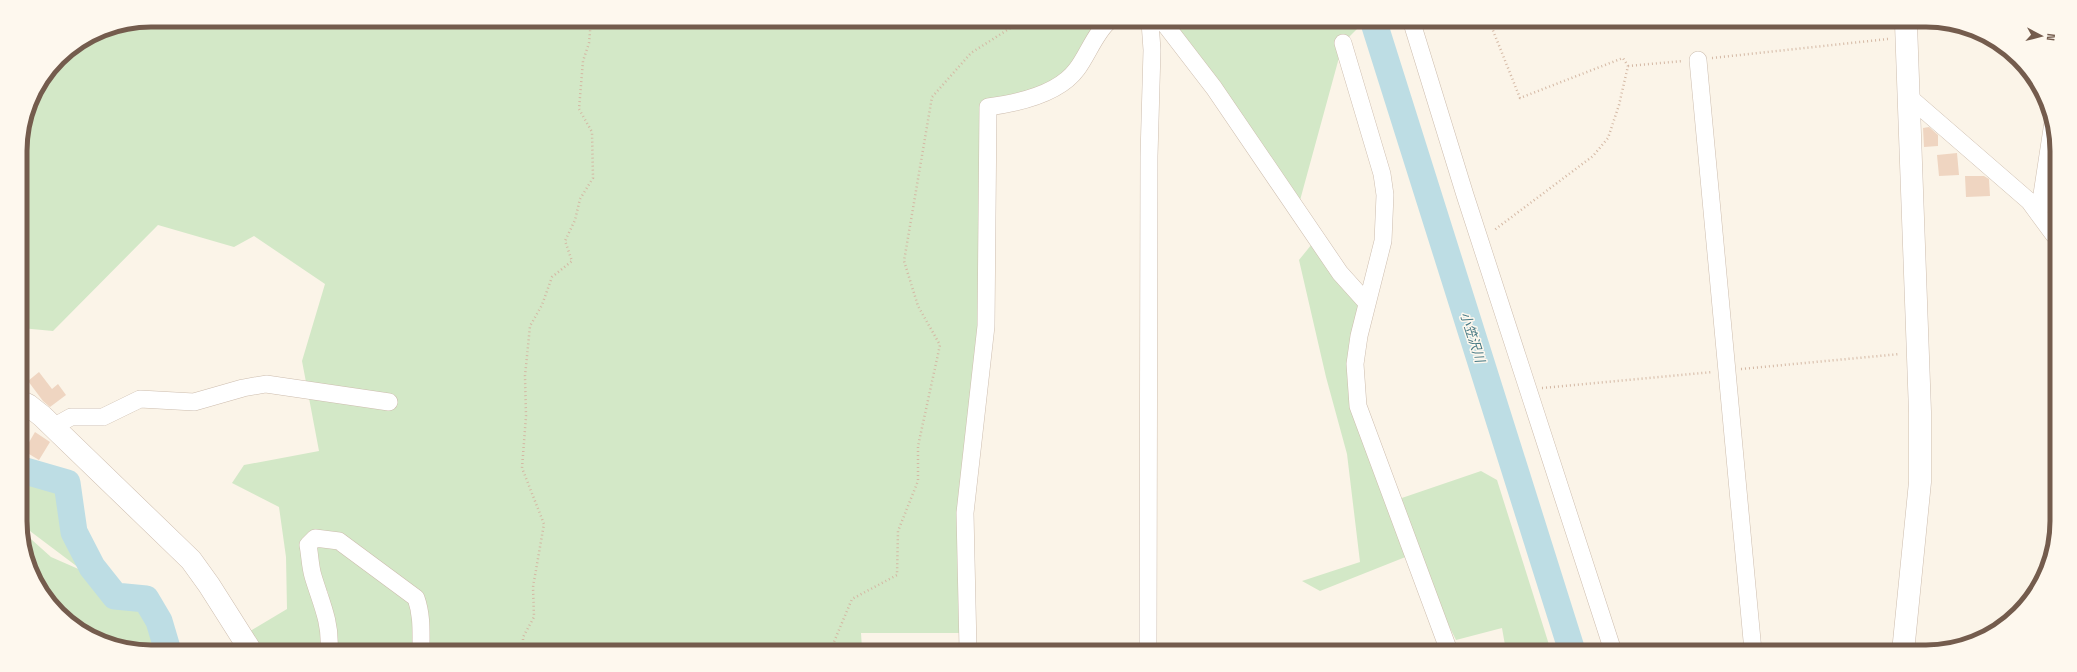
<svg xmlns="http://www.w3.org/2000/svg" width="2077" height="672" viewBox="0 0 2077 672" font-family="'Space Grotesk','Noto Sans JP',sans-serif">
	<rect width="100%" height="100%" fill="#fbf4e8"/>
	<path fill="#d3e8c7" d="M 151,20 L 1108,22 L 1061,85 L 988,107 L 986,326 L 965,513 L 968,633 L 861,633 L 862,649 L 333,648 L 328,591 L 320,595 L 323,648 L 253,648 L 242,636 L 287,609 L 286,557 L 279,507 L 232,483 L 244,465 L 319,451 L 302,361 L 325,284 L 254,236 L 234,247 L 158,225 L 53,331 L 21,328 L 20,142 L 30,100 L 58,58 L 101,30 Z
		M 1164,23 L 1363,23 L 1343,43 L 1299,204 Z
		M 1316,239 L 1363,298 L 1347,370 L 1393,501 L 1481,471 L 1497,480 L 1551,651 L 1506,651 L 1502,628 L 1456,640 L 1413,554 L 1320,591 L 1302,581 L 1360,562 L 1347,454 L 1326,377 L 1299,260 Z
		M 22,456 L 67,483 L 70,508 L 85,572 L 146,599 L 165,648 L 117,647 L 78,630 L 53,608 L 22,547 L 22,531 L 51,557 L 83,571 L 22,525 Z"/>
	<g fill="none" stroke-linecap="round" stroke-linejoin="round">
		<path stroke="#bddde4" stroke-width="27" d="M 1374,23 L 1572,651
			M 22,470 L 67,483 L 74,532 L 92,567 L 115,596 L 146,599 L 159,621 L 167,648"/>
	</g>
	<path fill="#efd5c1" d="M 1929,127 L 1938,135 L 1938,146 L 1924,147 L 1923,128 Z
		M 1957,153 L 1959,175 L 1939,176 L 1937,155 Z
		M 1965,176 L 1984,176 L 1989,179 L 1990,196 L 1966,197 Z
		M 39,372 L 52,389 L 58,384 L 66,395 L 50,407 L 43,401 L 28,381 Z
		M 35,432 L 50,442 L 39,460 L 24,451 Z"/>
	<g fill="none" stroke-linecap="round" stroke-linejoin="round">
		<g stroke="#cdbdae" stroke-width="18">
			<path id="minor" d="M 1164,23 L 1214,88 L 1340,273 L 1367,303
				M 1412,23 L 1465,195 L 1613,651
				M 1343,43 L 1382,174 L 1385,195 L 1383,241 L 1359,336 L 1355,364 L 1358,406 L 1449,651
				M 1698,60 L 1753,651
				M 1909,97 L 2029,201 L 2054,235
				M 2039,214 L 2053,122
				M 53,427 L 71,417 L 103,417 L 140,399 L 194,402 L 243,388 L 266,384 L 389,402
				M 329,648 C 331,622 320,600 313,576 C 310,566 310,555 308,545 L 315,538 L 339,541 L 416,598 C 422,615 421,631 421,648
				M 968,649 L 965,513 L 986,326 L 988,107 C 1018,103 1059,94 1077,69 C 1087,56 1096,32 1108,22
				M 1148,650 L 1149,156 L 1152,50 L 1150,22"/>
		</g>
		<g stroke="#cdbdae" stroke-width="23">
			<path id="tertiary" d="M 22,402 L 28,405 L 42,416 L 191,560 L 209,585 L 249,648
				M 1903,652 L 1920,482 L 1920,412 L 1906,24"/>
		</g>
		<path stroke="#d4b8a4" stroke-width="2.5" stroke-dasharray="1 3" stroke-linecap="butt" d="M 1490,23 L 1520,98 L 1623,58 L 1628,66 L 1619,105 L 1608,138 L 1593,156 L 1493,231
			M 1712,58 L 1888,39
			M 1628,66 L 1683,61
			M 1741,369 L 1900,354
			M 1542,388 L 1713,372
			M 523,648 L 523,637 L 534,617 L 533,587 L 544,524 L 522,468 L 526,416 L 525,376 L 530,326 L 542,305 L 552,277 L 572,261 L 565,241 L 575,220 L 580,199 L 593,178 L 592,132 L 579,109 L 583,61 L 589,43 L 591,21
			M 831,649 L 852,599 L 897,575 L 898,531 L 918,481 L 918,446 L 940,345 L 918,306 L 904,261 L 932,97 L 971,53 L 1015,25 L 1016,22"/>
		<use href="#minor" stroke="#fff" stroke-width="17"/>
		<use href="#tertiary" stroke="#fff" stroke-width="22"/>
	</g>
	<g text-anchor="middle" stroke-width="3" stroke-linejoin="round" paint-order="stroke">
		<g font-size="13" font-style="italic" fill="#487a85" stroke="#fef8ee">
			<text transform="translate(1473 337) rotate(72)" y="5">小笠沢川</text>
		</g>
	</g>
	<path d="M0 0H2077V672H0ZM151 27H1926A124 124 0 0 1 2050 151V521A124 124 0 0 1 1926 645H151A124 124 0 0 1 27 521V151A124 124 0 0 1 151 27Z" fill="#fef8ee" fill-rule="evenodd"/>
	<path fill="none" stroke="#745c4d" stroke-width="5" d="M151 27H1926A124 124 0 0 1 2050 151V521A124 124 0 0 1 1926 645H151A124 124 0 0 1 27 521V151A124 124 0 0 1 151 27Z"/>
	<g transform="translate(2041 36) rotate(97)" stroke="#fef8ee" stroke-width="3" paint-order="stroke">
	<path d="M0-3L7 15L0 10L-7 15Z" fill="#745c4d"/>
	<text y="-6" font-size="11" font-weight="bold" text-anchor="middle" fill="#745c4d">N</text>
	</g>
</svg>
